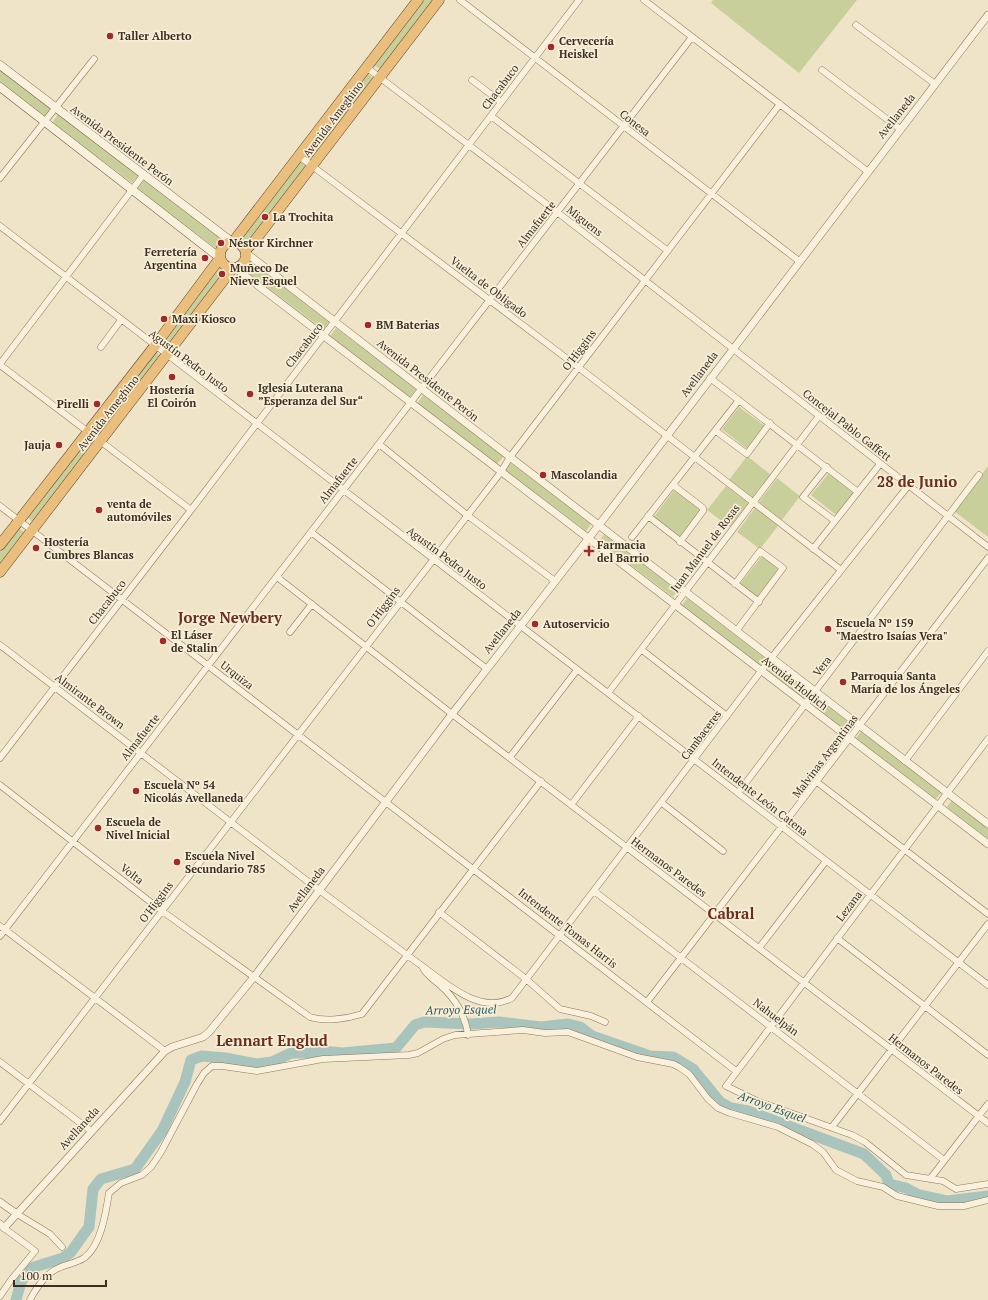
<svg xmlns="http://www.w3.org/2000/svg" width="988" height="1300" viewBox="0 0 988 1300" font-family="'PT Serif',serif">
	<rect width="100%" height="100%" fill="#f0e4c8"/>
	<path fill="#c9cf9b" d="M 424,0 L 434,0 L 381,70 L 374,65 Z
		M 713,0 L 857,0 L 799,73 L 711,3 Z
		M 0,70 L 51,109 L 45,117 L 0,83 Z
		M 367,73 L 373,78 L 313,159 L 306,154 Z
		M 58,114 L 139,175 L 132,183 L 52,123 Z
		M 300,160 L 306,165 L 246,245 L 240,241 Z
		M 143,180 L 224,241 L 218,250 L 137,189 Z
		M 250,260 L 330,321 L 324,330 L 243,269 Z
		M 221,266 L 227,270 L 167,351 L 160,346 Z
		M 336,328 L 417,389 L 410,397 L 330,336 Z
		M 155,351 L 161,356 L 101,437 L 94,432 Z
		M 423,395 L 504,456 L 497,464 L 417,404 Z
		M 739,407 L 765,426 L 747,449 L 722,429 Z
		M 87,437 L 93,442 L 33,522 L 27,517 Z
		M 747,456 L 770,474 L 752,498 L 729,480 Z
		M 511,462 L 592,523 L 586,531 L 505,470 Z
		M 988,466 L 988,537 L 954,511 Z
		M 829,473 L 854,493 L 836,515 L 811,495 Z
		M 777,478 L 800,496 L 782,520 L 759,502 Z
		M 726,486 L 748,503 L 730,527 L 707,510 Z
		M 674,490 L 701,511 L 681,537 L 654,517 Z
		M 755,508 L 778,526 L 760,549 L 737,532 Z
		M 18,527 L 24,532 L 0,564 L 0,551 Z
		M 605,533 L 678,590 L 673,597 L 599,541 Z
		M 762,556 L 779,569 L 757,598 L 740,584 Z
		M 687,598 L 767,659 L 761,667 L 681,606 Z
		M 774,664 L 809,691 L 803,699 L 768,672 Z
		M 820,700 L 855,727 L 849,735 L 814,708 Z
		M 861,731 L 942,792 L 935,800 L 855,740 Z
		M 952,800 L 988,827 L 988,840 L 946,808 Z"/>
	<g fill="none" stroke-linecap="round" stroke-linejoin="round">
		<path stroke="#a9c4bc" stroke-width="11" d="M 16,1300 L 21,1282 L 31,1268 L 63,1258 L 71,1252 L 89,1227 L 93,1189 L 101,1179 L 135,1169 L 162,1131 L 185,1082 L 191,1060 L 202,1056 L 225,1058 L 257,1064 L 272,1062 L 291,1053 L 311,1053 L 323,1051 L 342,1053 L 396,1048 L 415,1025 L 424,1022 L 471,1024 L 499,1022 L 541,1027 L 568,1024 L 580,1027 L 592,1036 L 650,1056 L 673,1057 L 693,1069 L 720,1102 L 731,1108 L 748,1111 L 864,1154 L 886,1175 L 889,1184 L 906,1188 L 919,1195 L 947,1201 L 988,1196"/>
		<g stroke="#8d765c" stroke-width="7">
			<path id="minor" d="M 460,0 L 799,261
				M 644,0 L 867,171
				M 856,25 L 935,84
				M 366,67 L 557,212 L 988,547
				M 822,70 L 900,129
				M 472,80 L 501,102
				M 491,116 L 668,251
				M 299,156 L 578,367 L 841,570
				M 0,178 L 94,59
				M 0,226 L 988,985
				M 101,347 L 121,320
				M 0,364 L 144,174
				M 0,365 L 191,510
				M 710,378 L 858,492
				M 716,431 L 747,454 L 770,423
				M 379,444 L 467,515 L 555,581
				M 827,467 L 803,497 L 835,521
				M 673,485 L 703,508 L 703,511 L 680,542
				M 0,506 L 736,1071
				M 648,516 L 759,602
				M 311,532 L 487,669
				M 632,537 L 739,400
				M 813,549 L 880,464
				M 277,577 L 452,714 L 988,1123
				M 735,584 L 760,551 L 783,568 L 737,630
				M 290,632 L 312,604
				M 0,645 L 319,890 L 422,966 C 426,976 434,979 441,986 C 455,998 466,1017 468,1035
				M 642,650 L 727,716
				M 608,693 L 819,416
				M 988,739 L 726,1086 L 757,1101 L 852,1135 L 865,1142 L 906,1175 L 943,1181 L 956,1189 L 988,1184
				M 510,757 L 577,670
				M 0,758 L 191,510 L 579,0
				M 905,761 L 988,651
				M 817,782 L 988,914
				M 0,785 L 162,911 L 310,1017 C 325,1022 346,1019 362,1014 L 541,781
				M 738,793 L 979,475
				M 662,803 L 723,851
				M 571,805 L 639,716
				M 594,891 L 944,1160
				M 439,912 L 526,979 L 560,1009 L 591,1016 L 605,1022
				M 0,926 L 165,1051
				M 0,936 L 692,37
				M 837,938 L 988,1055
				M 759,948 L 826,861
				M 422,966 C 447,984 480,1015 512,998 L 761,671 L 908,486
				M 647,1002 L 988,558
				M 0,1062 L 91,1131
				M 0,1121 L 501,472 L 510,457 L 780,104
				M 832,1127 L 988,924
				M 930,1179 L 988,1104
				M 17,1214 L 50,1234 L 62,1247
				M 0,1296 L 11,1280 L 35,1251 L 4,1228
				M 30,1300 C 34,1291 45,1276 53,1271 C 61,1265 75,1264 84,1258 C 101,1246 106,1212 109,1193 L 121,1183 L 142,1175 L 151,1167 L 161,1152 L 197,1084 L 204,1073 L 212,1066 L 222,1066 L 257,1071 L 323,1059 L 409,1055 L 418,1053 L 443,1039 L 455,1035 L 523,1030 L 545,1033 L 568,1032 L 637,1057 L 673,1064 L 679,1067 L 689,1074 L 708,1099 L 718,1108 L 730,1113 L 778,1127 L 812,1144 L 823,1152 L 836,1170 L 857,1181 L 883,1187 L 897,1196 L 938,1206 L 964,1206 L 988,1200"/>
		</g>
		<g stroke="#8d765c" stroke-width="8">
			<path id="tertiary" d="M 245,252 L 510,457 L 988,824
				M 235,268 L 988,844
				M 0,1202 L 17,1214
				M 0,1224 L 4,1228 L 165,1051 L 172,1047 L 203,1037 L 209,1032 L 254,977 L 452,714 L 599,525 L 988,15"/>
		</g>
		<g stroke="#6f573f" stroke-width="9">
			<path id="secondary" d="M 0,65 L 232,242
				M 0,87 L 220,258"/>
		</g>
		<g stroke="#5b4430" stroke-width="11">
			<path id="trunk" d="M220 255a13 13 0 1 1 26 0a13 13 0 1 1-26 0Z
				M 233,242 L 418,0
				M 245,250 L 253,243 L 439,0
				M 0,545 L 154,347 L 220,258
				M 0,572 L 233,268"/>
		</g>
		<use href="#minor" stroke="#faf1dc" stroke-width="6"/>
		<use href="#tertiary" stroke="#faf1dc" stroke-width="7"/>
		<use href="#secondary" stroke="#faf1dc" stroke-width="8"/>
		<use href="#trunk" stroke="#eabe7c" stroke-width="10"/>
	</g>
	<g fill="#9e2a2b" stroke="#f7eed8" stroke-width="1.5">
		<circle cx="110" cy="36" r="4"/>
		<circle cx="551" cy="47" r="4"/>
		<circle cx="265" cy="217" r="4"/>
		<circle cx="221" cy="243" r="4"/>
		<circle cx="205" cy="258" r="4"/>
		<circle cx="222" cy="274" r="4"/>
		<circle cx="164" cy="319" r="4"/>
		<circle cx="368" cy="325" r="4"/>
		<circle cx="172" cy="377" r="4"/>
		<circle cx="250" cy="394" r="4"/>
		<circle cx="97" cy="404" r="4"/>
		<circle cx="59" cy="445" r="4"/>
		<circle cx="543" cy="475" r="4"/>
		<circle cx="99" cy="510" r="4"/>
		<circle cx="36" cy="548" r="4"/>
		<path d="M587 545h4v4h4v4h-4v4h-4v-4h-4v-4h4z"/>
		<circle cx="535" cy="624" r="4"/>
		<circle cx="828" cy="629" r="4"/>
		<circle cx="163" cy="641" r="4"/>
		<circle cx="843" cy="682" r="4"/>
		<circle cx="136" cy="791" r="4"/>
		<circle cx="98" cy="828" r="4"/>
		<circle cx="177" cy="862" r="4"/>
	</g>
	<g text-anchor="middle" stroke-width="3.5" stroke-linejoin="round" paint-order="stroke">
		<g font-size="11" font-weight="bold" fill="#3d2e20" stroke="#f7eed8" text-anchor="start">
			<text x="118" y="40">Taller Alberto</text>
			<text x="559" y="45">Cervecería<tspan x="559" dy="13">Heiskel</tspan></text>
			<text x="273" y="221">La Trochita</text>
			<text x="229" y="247">Néstor Kirchner</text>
			<text x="197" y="256" text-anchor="end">Ferretería<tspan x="197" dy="13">Argentina</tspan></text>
			<text x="230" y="272">Muñeco De<tspan x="230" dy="13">Nieve Esquel</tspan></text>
			<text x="172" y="323">Maxi Kiosco</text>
			<text x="376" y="329">BM Baterias</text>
			<text x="258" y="392">Iglesia Luterana<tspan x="258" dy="13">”Esperanza del Sur“</tspan></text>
			<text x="172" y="394" text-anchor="middle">Hostería<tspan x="172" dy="13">El Coirón</tspan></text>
			<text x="89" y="408" text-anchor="end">Pirelli</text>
			<text x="51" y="449" text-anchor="end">Jauja</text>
			<text x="551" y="479">Mascolandia</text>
			<text x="107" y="508">venta de<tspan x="107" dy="13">automóviles</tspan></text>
			<text x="44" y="546">Hostería<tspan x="44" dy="13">Cumbres Blancas</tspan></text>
			<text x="597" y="549">Farmacia<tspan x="597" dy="13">del Barrio</tspan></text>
			<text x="836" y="627">Escuela Nº 159<tspan x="836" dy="13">"Maestro Isaías Vera"</tspan></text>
			<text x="543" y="628">Autoservicio</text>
			<text x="171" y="639">El Láser<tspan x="171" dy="13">de Stalin</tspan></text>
			<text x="851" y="680">Parroquia Santa<tspan x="851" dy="13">María de los Ángeles</tspan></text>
			<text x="144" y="789">Escuela Nº 54<tspan x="144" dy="13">Nicolás Avellaneda</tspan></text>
			<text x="106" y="826">Escuela de<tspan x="106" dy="13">Nivel Inicial</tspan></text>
			<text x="185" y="860">Escuela Nivel<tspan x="185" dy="13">Secundario 785</tspan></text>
		</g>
		<g font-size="11" fill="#3d2e20" stroke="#f7eed8">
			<text transform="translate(500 87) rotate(-53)" y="4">Chacabuco</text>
			<text transform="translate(896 116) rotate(-52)" y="4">Avellaneda</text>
			<text transform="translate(333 119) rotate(-53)" y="4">Avenida Ameghino</text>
			<text transform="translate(635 123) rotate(38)" y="4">Conesa</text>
			<text transform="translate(122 145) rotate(37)" y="4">Avenida Presidente Perón</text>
			<text transform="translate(585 221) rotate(38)" y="4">Miguens</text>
			<text transform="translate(536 224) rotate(-52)" y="4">Almafuerte</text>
			<text transform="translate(489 287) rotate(37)" y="4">Vuelta de Obligado</text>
			<text transform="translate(304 345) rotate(-52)" y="4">Chacabuco</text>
			<text transform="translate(579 350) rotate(-53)" y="4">O'Higgins</text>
			<text transform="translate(189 361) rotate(37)" y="4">Agustín Pedro Justo</text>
			<text transform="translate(699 374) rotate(-53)" y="4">Avellaneda</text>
			<text transform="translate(428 380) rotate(38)" y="4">Avenida Presidente Perón</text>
			<text transform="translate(108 413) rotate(-52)" y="4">Avenida Ameghino</text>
			<text transform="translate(847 425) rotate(38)" y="4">Concejal Pablo Gaffett</text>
			<text transform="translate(338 480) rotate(-52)" y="4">Almafuerte</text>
			<text transform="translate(705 548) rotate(-53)" y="4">Juan Manuel de Rosas</text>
			<text transform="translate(447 558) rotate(37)" y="4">Agustín Pedro Justo</text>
			<text transform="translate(107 602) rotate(-52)" y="4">Chacabuco</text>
			<text transform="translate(383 607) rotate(-53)" y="4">O'Higgins</text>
			<text transform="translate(502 631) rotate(-52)" y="4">Avellaneda</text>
			<text transform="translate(822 666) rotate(-53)" y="4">Vera</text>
			<text transform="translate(237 675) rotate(38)" y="4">Urquiza</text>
			<text transform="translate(795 683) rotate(38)" y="4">Avenida Holdich</text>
			<text transform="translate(90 701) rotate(37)" y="4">Almirante Brown</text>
			<text transform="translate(701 735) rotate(-53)" y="4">Cambaceres</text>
			<text transform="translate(140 737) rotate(-52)" y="4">Almafuerte</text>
			<text transform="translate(825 756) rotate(-53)" y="4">Malvinas Argentinas</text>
			<text transform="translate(760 797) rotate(38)" y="4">Intendente León Catena</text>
			<text transform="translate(669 867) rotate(37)" y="4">Hermanos Paredes</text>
			<text transform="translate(132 874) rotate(38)" y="4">Volta</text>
			<text transform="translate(306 889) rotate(-53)" y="4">Avellaneda</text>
			<text transform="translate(156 902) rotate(-53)" y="4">O'Higgins</text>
			<text transform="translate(849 906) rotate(-53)" y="4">Lezana</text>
			<text transform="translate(568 928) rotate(38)" y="4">Intendente Tomas Harris</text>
			<text transform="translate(776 1017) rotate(37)" y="4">Nahuelpán</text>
			<text transform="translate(926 1064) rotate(38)" y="4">Hermanos Paredes</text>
			<text transform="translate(79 1128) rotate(-48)" y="4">Avellaneda</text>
		</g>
		<g font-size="12" font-style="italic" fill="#2f5d5a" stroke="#f7eed8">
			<text transform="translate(461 1010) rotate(-1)" y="4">Arroyo Esquel</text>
			<text transform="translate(772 1107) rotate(20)" y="4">Arroyo Esquel</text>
		</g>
		<g font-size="15" font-weight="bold" fill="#6b2e1e" stroke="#f7eed8">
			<text x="917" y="487">28 de Junio</text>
			<text x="230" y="623">Jorge Newbery</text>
			<text x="731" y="919">Cabral</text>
			<text x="272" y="1046">Lennart Englud</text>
		</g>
	</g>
	<path d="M14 1280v6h92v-6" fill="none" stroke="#3d2e20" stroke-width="2"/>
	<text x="20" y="1280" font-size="12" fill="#3d2e20" stroke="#f7eed8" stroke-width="3" paint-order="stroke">100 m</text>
</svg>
